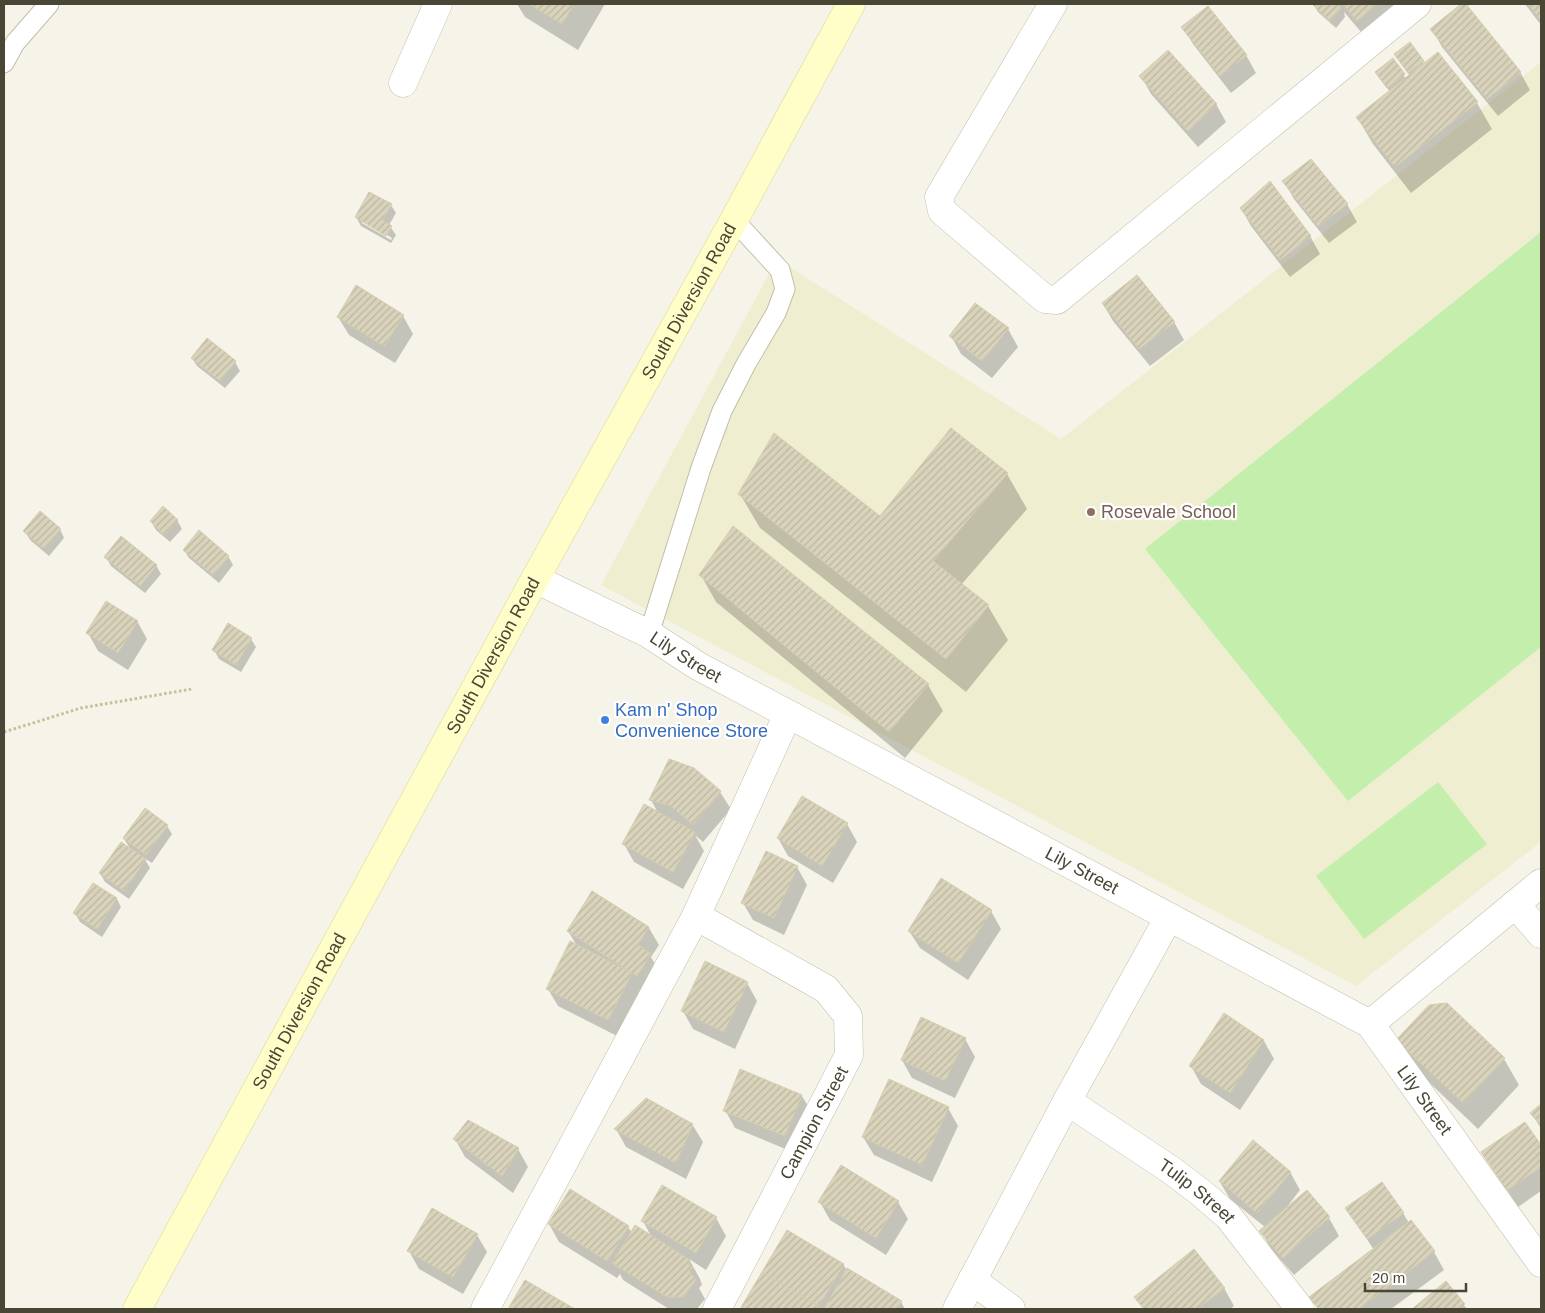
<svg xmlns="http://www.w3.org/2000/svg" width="1545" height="1313" viewBox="0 0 1545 1313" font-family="Helvetica,sans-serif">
	<defs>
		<pattern id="building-hatch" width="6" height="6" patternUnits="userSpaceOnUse" patternTransform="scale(1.25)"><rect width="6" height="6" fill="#d9d3bc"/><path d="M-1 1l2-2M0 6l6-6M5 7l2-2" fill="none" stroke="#bcb6a2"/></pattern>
	</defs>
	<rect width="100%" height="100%" fill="#f6f4e8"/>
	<path fill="#f0eed0" d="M 1541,62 L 1541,842 L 1356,986 L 601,585 L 777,259 L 1061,439 Z"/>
	<path fill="#c3eeac" d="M 1541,232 L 1541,647 L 1348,801 L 1145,549 Z
		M 1438,782 L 1487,844 L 1364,939 L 1316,876 Z"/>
	<path fill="#0003" fill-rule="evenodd" d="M 517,4 L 605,4 L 578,50 L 525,17 Z
		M 1313,4 L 1401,4 L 1373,46 L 1344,12 L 1345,17 L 1336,28 L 1318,12 Z
		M 1463,4 L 1520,72 L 1530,90 L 1498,116 L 1442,47 L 1432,29 Z
		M 1525,4 L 1541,4 L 1541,25 Z
		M 1183,27 L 1246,55 L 1256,73 L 1231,93 L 1193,44 Z
		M 1410,44 L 1425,65 L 1438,54 L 1477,103 L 1492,129 L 1411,193 L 1373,144 L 1357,117 L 1390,92 L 1376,72 L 1392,60 L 1406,79 L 1410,76 L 1401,62 Z
		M 1141,76 L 1216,104 L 1226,122 L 1198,147 L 1151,94 Z
		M 1284,181 L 1347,204 L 1357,222 L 1329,243 L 1294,199 Z
		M 391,205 L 396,213 L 389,225 L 396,235 L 391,243 L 361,226 L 356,217 ZM 362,220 L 392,238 L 391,240 L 362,223 Z
		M 1241,208 L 1310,236 L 1320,254 L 1290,277 L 1251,226 Z
		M 1103,304 L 1174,322 L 1184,340 L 1150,366 L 1113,321 Z
		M 403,316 L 413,334 L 395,363 L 349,335 L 338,317 Z
		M 1008,329 L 1018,347 L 992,378 L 961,354 L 951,336 Z
		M 192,358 L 235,362 L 240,371 L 225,388 L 197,366 Z
		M 1007,474 L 1027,509 L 961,585 L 988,606 L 1008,640 L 966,692 L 760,528 L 740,494 L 880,518 Z
		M 177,520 L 182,529 L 170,542 L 156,530 L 151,521 Z
		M 60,529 L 64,538 L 49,556 L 30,540 L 25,531 Z
		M 184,550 L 228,556 L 233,565 L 219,583 L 189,558 Z
		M 106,557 L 156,565 L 161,574 L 145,593 L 111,566 Z
		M 701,575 L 928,685 L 943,711 L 905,758 L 716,602 Z
		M 137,621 L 147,639 L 128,670 L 98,651 L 88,633 Z
		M 251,639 L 256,647 L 241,672 L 219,659 L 214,650 Z
		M 720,792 L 731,809 L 703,842 L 695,835 L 704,851 L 683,889 L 634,862 L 624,844 L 658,813 L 651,800 Z
		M 847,824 L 857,842 L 833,883 L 788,856 L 778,838 Z
		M 167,826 L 172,834 L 152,863 L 144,858 L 150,868 L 129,899 L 105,882 L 100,873 L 131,850 L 124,839 Z
		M 797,867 L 807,885 L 784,935 L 753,920 L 743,903 Z
		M 94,884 L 117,899 L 121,907 L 102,937 L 80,922 L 75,913 Z
		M 991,911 L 1001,929 L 968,980 L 920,948 L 909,931 Z
		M 649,928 L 659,945 L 651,957 L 660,973 L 619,1037 L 558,1006 L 548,989 L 577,946 L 568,931 Z
		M 747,983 L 757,1001 L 735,1049 L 693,1029 L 683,1011 Z
		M 1225,1015 L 1264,1041 L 1274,1059 L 1240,1110 L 1201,1084 L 1191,1066 Z
		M 965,1039 L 975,1057 L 955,1098 L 912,1078 L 902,1060 Z
		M 1398,1040 L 1504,1059 L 1519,1085 L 1478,1129 L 1413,1067 Z
		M 802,1096 L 812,1113 L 795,1153 L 735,1128 L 725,1110 Z
		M 1541,1105 L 1541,1129 L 1532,1113 Z
		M 948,1108 L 958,1126 L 932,1182 L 874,1155 L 863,1137 Z
		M 1525,1123 L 1541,1148 L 1541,1191 L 1518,1207 L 1483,1152 Z
		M 692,1124 L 703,1142 L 686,1179 L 626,1147 L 616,1129 Z
		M 455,1139 L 518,1149 L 528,1167 L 513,1193 L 465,1157 Z
		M 1290,1172 L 1300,1190 L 1287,1207 L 1288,1208 L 1306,1192 L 1329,1218 L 1339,1236 L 1294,1275 L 1271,1249 L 1261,1231 L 1265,1227 L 1230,1199 L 1220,1182 Z
		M 820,1202 L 898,1202 L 908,1219 L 886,1255 L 830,1220 Z
		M 1347,1209 L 1403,1213 L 1409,1223 L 1411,1222 L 1434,1252 L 1444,1270 L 1391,1309 L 1318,1309 L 1311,1297 L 1374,1250 Z
		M 716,1218 L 726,1236 L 706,1270 L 689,1259 L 700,1279 L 702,1285 L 699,1288 L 705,1299 L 697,1309 L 669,1309 L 623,1280 L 620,1274 L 617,1278 L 559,1242 L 549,1224 L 628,1227 L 632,1233 L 652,1238 L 643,1221 Z
		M 788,1232 L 843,1264 L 846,1269 L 901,1302 L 905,1309 L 742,1309 Z
		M 477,1235 L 487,1252 L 463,1294 L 419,1269 L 409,1251 Z
		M 526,1282 L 572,1309 L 510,1309 Z
		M 1446,1283 L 1467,1309 L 1414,1309 Z
		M 1224,1288 L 1234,1306 L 1230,1309 L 1143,1309 L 1136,1297 Z"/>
	<path fill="url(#building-hatch)" stroke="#d4cdae" d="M 529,4 L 574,4 L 562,24 Z
		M 1312,4 L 1337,4 L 1341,8 L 1330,21 Z
		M 1343,4 L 1377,4 L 1357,21 Z
		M 1461,4 L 1466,4 L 1521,72 L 1487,99 L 1430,29 Z
		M 1528,4 L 1541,4 L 1541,21 Z
		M 1208,6 L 1247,55 L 1220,76 L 1181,27 Z
		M 1410,42 L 1424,61 L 1408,73 L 1394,54 Z
		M 1168,50 L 1217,104 L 1188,131 L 1139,76 Z
		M 1438,52 L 1478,102 L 1395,167 L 1356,117 Z
		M 1393,58 L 1405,74 L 1387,88 L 1375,72 Z
		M 1311,159 L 1348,204 L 1318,226 L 1282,181 Z
		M 1270,181 L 1311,236 L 1280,260 L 1240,208 Z
		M 369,192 L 392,204 L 382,220 L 392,226 L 386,236 L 355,217 Z
		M 1137,275 L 1175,322 L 1139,349 L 1102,303 Z
		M 356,285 L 404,315 L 384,346 L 337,317 Z
		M 975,303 L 1009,328 L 982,361 L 949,336 Z
		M 207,338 L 236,361 L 220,381 L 191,358 Z
		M 951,428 L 1008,473 L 933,561 L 989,605 L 946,659 L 738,494 L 774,433 L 880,516 Z
		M 163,506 L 178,520 L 164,535 L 150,521 Z
		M 40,511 L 61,529 L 43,548 L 23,531 Z
		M 733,526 L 929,684 L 889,732 L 699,575 Z
		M 199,530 L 229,556 L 213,575 L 183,550 Z
		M 121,536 L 157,565 L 140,586 L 104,557 Z
		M 106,601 L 138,621 L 118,653 L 86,633 Z
		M 228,623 L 252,638 L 236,665 L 212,650 Z
		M 669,759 L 694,768 L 721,791 L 693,825 L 671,806 L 649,800 Z
		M 802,796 L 848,823 L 822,866 L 777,838 Z
		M 644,804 L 695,832 L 673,872 L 622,844 Z
		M 145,808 L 168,825 L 146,855 L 123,838 Z
		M 121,842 L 146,859 L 124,891 L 99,873 Z
		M 766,851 L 798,866 L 774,918 L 741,903 Z
		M 941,878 L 992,910 L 958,963 L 908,931 Z
		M 93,883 L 117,898 L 97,929 L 73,913 Z
		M 592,891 L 649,927 L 638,945 L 651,954 L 637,976 L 567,931 Z
		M 570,941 L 632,973 L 608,1020 L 546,989 Z
		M 705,961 L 748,982 L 724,1032 L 681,1011 Z
		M 1447,1003 L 1505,1058 L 1463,1103 L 1396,1040 L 1429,1005 Z
		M 1224,1013 L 1264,1040 L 1230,1093 L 1189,1066 Z
		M 921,1017 L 966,1038 L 945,1081 L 901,1060 Z
		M 740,1069 L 802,1095 L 785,1136 L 723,1111 Z
		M 889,1079 L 949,1107 L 922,1165 L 862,1137 Z
		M 646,1098 L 693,1124 L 676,1163 L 614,1129 Z
		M 1541,1104 L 1541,1126 L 1530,1113 Z
		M 468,1120 L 519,1148 L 502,1176 L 453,1139 Z
		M 1525,1122 L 1541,1145 L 1541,1167 L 1507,1190 L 1481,1152 Z
		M 1253,1140 L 1291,1172 L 1257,1213 L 1219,1181 Z
		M 841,1165 L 899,1201 L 876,1238 L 818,1202 Z
		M 1382,1182 L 1404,1213 L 1367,1239 L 1345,1208 Z
		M 662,1185 L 717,1217 L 696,1253 L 641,1221 Z
		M 570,1189 L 629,1226 L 607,1261 L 548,1224 Z
		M 1307,1190 L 1330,1217 L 1283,1258 L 1259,1231 Z
		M 432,1208 L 478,1234 L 453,1277 L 407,1251 Z
		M 1411,1220 L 1435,1251 L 1358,1309 L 1319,1309 L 1309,1297 Z
		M 635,1225 L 690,1260 L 688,1264 L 693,1267 L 689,1271 L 696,1280 L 683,1297 L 667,1297 L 612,1263 Z
		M 787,1230 L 844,1264 L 819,1306 L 762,1272 Z
		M 1194,1249 L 1225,1288 L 1197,1309 L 1144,1309 L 1134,1297 Z
		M 847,1268 L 902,1301 L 897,1309 L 824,1309 Z
		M 762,1272 L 819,1306 L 817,1309 L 740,1309 Z
		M 525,1280 L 575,1309 L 508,1309 Z
		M 1446,1281 L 1465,1304 L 1459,1309 L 1412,1309 Z"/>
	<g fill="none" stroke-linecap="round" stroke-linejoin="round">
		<g stroke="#c2bfa9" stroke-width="21">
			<path id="lane" d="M 4,63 L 15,43 L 49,4
				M 649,634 L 701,468 L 722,411 L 746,364 L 776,313 L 785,289 L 780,270 L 734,220"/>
		</g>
		<g stroke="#c2bfa9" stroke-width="29">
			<g id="street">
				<path d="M 1053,4 L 939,197 L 942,211 L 1045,299 L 1057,300 L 1417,4"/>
				<path d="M 403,83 L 438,4"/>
				<path id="s1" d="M 535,579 L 649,634 L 698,666 L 1370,1024 L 1541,1263"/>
				<path d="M 1515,904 L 1541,934"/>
				<path d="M 696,916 L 826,989 L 848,1016 L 849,1055 L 717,1309"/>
				<path d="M 1370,1024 L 1541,883"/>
				<path id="s2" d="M 1067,1101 L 1171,1170 L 1200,1192 L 1228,1216 L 1300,1309"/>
				<path d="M 972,1280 L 1011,1309"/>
				<path d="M 485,1309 L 696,916 L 788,714"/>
				<path d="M 957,1309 L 1067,1101 L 1169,917"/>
			</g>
		</g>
		<g stroke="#dad693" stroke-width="29">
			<g id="secondary">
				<path id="s3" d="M 137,1309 L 535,579 L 734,220 L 851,4"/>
			</g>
		</g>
		<path stroke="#c6bf99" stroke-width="3" stroke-dasharray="2.5 2.5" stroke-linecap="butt" d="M 4,732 L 81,708 L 192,689"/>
		<use href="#lane" stroke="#fff" stroke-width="19"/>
		<use href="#street" stroke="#fff" stroke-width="28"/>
		<use href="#secondary" stroke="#fffdc8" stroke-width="28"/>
	</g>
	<circle fill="#8d6e63" stroke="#fff" stroke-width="2" cx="1091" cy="512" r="5"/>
	<circle fill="#3f7fe0" stroke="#fff" stroke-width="2" cx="605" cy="720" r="5"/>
	<g text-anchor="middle" stroke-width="4.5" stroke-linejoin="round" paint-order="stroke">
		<g font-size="18" fill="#4a4635" stroke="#fff">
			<text dy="6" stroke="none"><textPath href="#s3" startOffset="1149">South Diversion Road</textPath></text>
			<text dy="6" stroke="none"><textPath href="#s3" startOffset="744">South Diversion Road</textPath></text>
			<text dy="6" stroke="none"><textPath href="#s1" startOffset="170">Lily Street</textPath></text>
			<text dy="6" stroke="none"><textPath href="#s1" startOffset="620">Lily Street</textPath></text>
			<text dy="6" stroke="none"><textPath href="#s3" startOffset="339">South Diversion Road</textPath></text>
			<text dy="6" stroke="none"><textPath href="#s1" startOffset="1040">Lily Street</textPath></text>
			<text transform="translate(814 1123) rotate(-62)" y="6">Campion Street</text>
			<text dy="6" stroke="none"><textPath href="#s2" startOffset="158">Tulip Street</textPath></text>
		</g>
		<g font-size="18" fill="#785e54" stroke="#fff" text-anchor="start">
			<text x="1101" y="518">Rosevale School</text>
		</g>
		<g font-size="18" fill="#366cbe" stroke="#fff" text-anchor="start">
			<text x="615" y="716">Kam n' Shop<tspan x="615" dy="21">Convenience Store</tspan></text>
		</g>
	</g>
	<rect width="1545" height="1313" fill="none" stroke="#4a4635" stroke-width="10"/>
	<path d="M1365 1283v8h101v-8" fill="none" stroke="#4a4635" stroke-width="2.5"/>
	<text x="1372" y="1283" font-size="15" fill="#4a4635" stroke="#ffffff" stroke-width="4" paint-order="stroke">20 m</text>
</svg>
